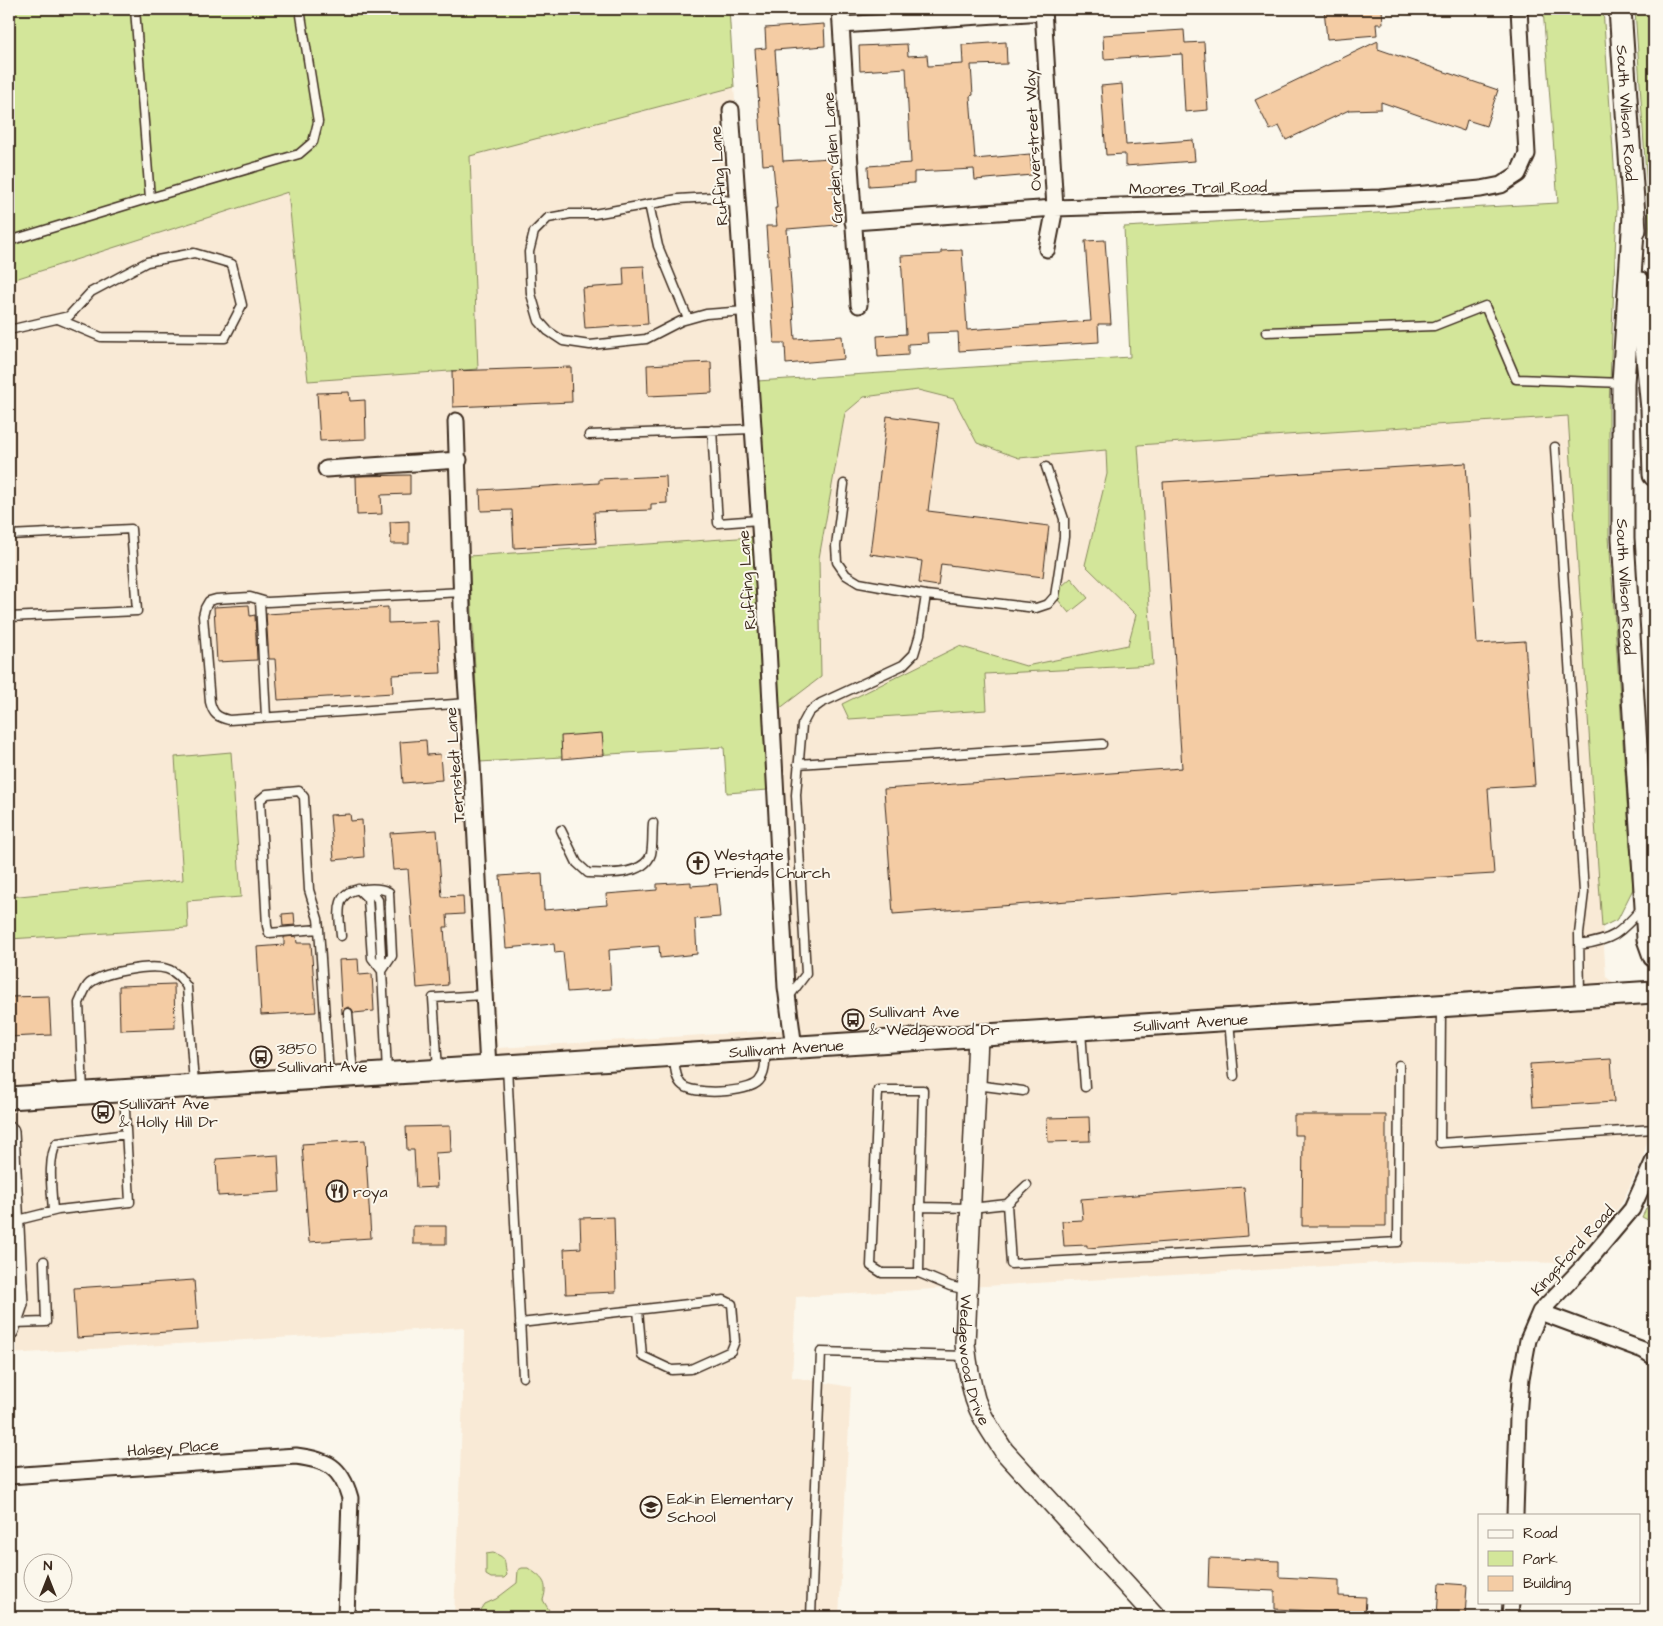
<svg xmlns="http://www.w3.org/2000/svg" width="1663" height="1626" viewBox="0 0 1663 1626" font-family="'Architects Daughter',sans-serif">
	<rect width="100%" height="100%" fill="#fbf7ec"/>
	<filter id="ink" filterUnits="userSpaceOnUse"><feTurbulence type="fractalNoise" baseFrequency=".02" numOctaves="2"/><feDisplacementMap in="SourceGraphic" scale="10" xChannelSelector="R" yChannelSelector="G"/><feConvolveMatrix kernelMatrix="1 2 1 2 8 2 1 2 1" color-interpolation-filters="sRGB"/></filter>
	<g filter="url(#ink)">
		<path fill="#f9ead6" d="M 734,87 L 768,536 L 469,556 L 498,1048 L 783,1030 L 768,790 L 765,709 L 821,606 L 819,558 L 845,413 L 864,397 L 918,390 L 954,399 L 977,443 L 1019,458 L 1106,450 L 1107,474 L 1086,564 L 1137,615 L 1128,645 L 1026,666 L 959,646 L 987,710 L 985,674 L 1153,665 L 1138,445 L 1568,415 L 1606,977 L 1654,1013 L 1654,1116 L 1642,1161 L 1620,1206 L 1570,1263 L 1414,1261 L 796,1297 L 792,1377 L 851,1387 L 839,1617 L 454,1617 L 463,1397 L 464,1327 L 9,1354 L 9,939 L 187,928 L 187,901 L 241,897 L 175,757 L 183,880 L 9,897 L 9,281 L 288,192 L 308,381 L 477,369 L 470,156 Z"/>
		<path fill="#d3e69a" stroke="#87885c" d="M 9,9 L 729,9 L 734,87 L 470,156 L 478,369 L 308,381 L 288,192 L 9,281 Z
			M 1543,9 L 1603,9 L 1617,207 L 1609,407 L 1609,536 L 1633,889 L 1618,919 L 1602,927 L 1568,416 L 1138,445 L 1153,665 L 985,674 L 987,710 L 849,719 L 842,704 L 959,646 L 1026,666 L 1128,645 L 1136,615 L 1085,565 L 1107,474 L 1106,450 L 1019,458 L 977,443 L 954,399 L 918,390 L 864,397 L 845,413 L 819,558 L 821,677 L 779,709 L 768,536 L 757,381 L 1130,357 L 1124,227 L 1558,203 Z
			M 1635,9 L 1654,9 L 1654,295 Z
			M 753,537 L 758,561 L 764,652 L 768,790 L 727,793 L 724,747 L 480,762 L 469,556 Z
			M 1071,578 L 1088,598 L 1069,613 L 1053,594 Z
			M 231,752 L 241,897 L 187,901 L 188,928 L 9,939 L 9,897 L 183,880 L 175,757 Z
			M 1654,1193 L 1654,1223 L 1642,1217 Z
			M 493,1553 C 509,1558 503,1562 507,1575 L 504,1578 L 491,1578 L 486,1575 L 486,1554 Z
			M 522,1568 L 528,1568 C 542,1578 549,1582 543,1600 L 553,1617 L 483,1617 L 481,1610 L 485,1604 L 496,1599 L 517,1583 L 518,1570 Z"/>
		<path fill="#f4cca4" stroke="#3b2a1e" d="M 1324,9 L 1382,9 L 1383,24 L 1376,24 L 1377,35 L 1327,39 Z
			M 824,24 L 825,46 L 775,50 L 783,161 L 831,158 L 837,225 L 787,229 L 795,339 L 842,336 L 844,359 L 786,364 L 785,343 L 774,343 L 766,226 L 777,226 L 775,208 L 777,208 L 773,164 L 763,165 L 755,49 L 766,48 L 765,28 Z
			M 1184,30 L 1185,43 L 1204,42 L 1208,110 L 1185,112 L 1182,54 L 1104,59 L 1103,35 Z
			M 1378,41 L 1378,49 L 1498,90 L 1486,126 L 1467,120 L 1464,131 L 1381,102 L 1381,109 L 1349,110 L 1286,140 L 1279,126 L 1270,130 L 1255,100 Z
			M 1006,42 L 1007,64 L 971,65 L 973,95 L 970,96 L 975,159 L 1030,154 L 1032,175 L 975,180 L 974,169 L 914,172 L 914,183 L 869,186 L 868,166 L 911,163 L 906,68 L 860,71 L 859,46 L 907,44 L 908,56 L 927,55 L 928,66 L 963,64 L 962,45 Z
			M 1122,84 L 1126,145 L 1193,140 L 1195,161 L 1125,166 L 1125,154 L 1106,155 L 1101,86 Z
			M 1105,240 L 1111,324 L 1098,324 L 1099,342 L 959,351 L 958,332 L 927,333 L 928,343 L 908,344 L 908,355 L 878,357 L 877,336 L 906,334 L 901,256 L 941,254 L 941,251 L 962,250 L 967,330 L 1091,321 L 1085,241 Z
			M 644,266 L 648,324 L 585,328 L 582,288 L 624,285 L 623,267 Z
			M 711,362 L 712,393 L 648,396 L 647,365 Z
			M 571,367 L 572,402 L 453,407 L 452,371 Z
			M 349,392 L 350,401 L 365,400 L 366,439 L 320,441 L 317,393 Z
			M 887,416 L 939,423 L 928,511 L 1049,526 L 1043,577 L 941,564 L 938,586 L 919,583 L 922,561 L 870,554 Z
			M 1466,463 L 1477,644 L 1525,641 L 1535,785 L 1488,788 L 1494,874 L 1189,892 L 893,914 L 884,789 L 1182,768 L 1163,482 Z
			M 410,475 L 410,494 L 381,495 L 382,514 L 357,515 L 356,476 Z
			M 666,476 L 667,503 L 651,504 L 651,510 L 594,512 L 596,543 L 514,548 L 512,510 L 481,511 L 480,490 L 599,483 L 599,479 Z
			M 409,521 L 409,544 L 391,544 L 390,522 Z
			M 249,605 L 250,616 L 255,615 L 257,660 L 217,662 L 214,607 Z
			M 388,607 L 388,623 L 438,621 L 441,673 L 392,675 L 393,693 L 278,700 L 275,659 L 269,659 L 266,614 Z
			M 602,733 L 604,755 L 562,759 L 561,736 Z
			M 426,740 L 427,755 L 440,754 L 442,780 L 403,783 L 400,742 Z
			M 350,814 L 351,821 L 362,820 L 364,857 L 334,860 L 330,815 Z
			M 437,830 L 442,897 L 463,896 L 464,914 L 447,915 L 448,927 L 444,927 L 448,985 L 417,988 L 408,869 L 393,870 L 390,833 Z
			M 542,873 L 544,910 L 607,905 L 606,894 L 657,890 L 657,884 L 691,882 L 691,886 L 717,884 L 720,917 L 695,919 L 697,954 L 660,958 L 659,946 L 609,950 L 611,989 L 567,992 L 563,952 L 555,953 L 554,944 L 506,948 L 500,876 Z
			M 294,913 L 295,925 L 283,926 L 282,914 Z
			M 296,936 L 297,943 L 311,943 L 316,1012 L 261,1015 L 257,947 L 284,945 L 284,937 Z
			M 358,959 L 359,975 L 372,974 L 374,1011 L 354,1013 L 352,1009 L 348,1007 L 344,1009 L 342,1014 L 339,960 Z
			M 174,984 L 175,1028 L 120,1030 L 119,986 Z
			M 49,996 L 51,1035 L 9,1037 L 9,997 Z
			M 1611,1059 L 1614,1102 L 1533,1107 L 1530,1064 Z
			M 1294,1115 L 1386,1115 L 1386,1226 L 1302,1226 L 1303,1135 L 1294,1135 Z
			M 1089,1117 L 1090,1141 L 1048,1142 L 1047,1118 Z
			M 450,1126 L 451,1152 L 435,1153 L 437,1187 L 416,1188 L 414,1150 L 407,1150 L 406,1127 Z
			M 365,1140 L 371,1238 L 309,1242 L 302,1144 Z
			M 278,1155 L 280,1192 L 218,1196 L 216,1159 Z
			M 1244,1187 L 1248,1236 L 1087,1248 L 1087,1245 L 1064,1246 L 1062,1221 L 1083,1220 L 1081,1199 Z
			M 614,1217 L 616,1292 L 566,1294 L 564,1249 L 581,1248 L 580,1218 Z
			M 413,1226 L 446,1226 L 446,1244 L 413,1244 Z
			M 194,1280 L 198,1330 L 77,1338 L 74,1288 Z
			M 1209,1558 L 1279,1561 L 1279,1577 L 1339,1580 L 1339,1596 L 1366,1597 L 1365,1617 L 1335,1617 L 1336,1612 L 1275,1609 L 1275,1591 L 1208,1588 Z
			M 1439,1583 L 1467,1585 L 1465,1617 L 1437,1617 Z"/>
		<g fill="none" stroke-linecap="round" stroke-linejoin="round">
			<g stroke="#3b2a1e" stroke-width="11">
				<path id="service" d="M 135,9 L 150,198
					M 738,203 L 711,197 L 678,199 L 594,214 L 570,214 L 548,218 L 534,232 L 529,252 L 531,294 L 539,321 L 548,331 L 563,341 L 590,345 L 646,339 L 681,321 L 706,314 L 745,311
					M 649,204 L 658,246 L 688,319
					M 9,241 L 150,198 L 299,154 L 313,142 L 318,122 L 300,9
					M 9,330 L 69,316 L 91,292 L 147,262 L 194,253 L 232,264 L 242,305 L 225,338 L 101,337 L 58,319
					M 1266,332 L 1434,326 L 1485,306 L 1516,379 L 1622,383
					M 712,430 L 718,523 L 759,520
					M 589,435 L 752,429
					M 1555,447 L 1584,892 L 1579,934 L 1580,996
					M 9,535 L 131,529 L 137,611 L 9,617
					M 463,592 L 267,602 L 250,597 L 216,599 L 209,601 L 205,608 L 203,616 L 210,702 C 213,714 217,717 229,720 L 468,703
					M 926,595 L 1036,608 L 1048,604 L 1055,596 L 1064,537 L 1064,519 L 1046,467
					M 260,601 L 266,717
					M 798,764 L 1102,744
					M 561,830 L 577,863 L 588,873 C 605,874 644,876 651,854 C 653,845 652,833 653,823
					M 358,889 L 368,899 L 372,958 L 382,971 L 387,1072
					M 365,891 L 373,893 L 378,900 L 382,971
					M 319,929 L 269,933 L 267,926 L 260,800 L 267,794 L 299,791 L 304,797 L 309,890 L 318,919 L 319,929 L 329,1076
					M 341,936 C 339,914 333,889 365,889 C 374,888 381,888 389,892 L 392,956 L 382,971
					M 1579,945 C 1614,940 1619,934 1642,908
					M 788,998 L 806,974 L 796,795 L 802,725 L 809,712 L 821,703 L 903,665 L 914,654 L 920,634 L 926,595 L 859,583 L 846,575 L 837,562 L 836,546 L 844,484
					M 1441,1008 L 1440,1143 L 1654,1129
					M 348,1013 L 353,1074
					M 1229,1021 L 1234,1076
					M 1081,1031 L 1085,1087
					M 674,1057 C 675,1066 675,1077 681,1084 C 691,1096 749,1093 759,1081 C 766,1073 765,1062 765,1052
					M 507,1067 L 523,1377
					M 438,1069 L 433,998 L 484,995
					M 976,1085 L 1023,1091
					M 83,1092 L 79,1003 C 82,997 84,990 88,985 C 100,972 151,964 167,969 C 177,972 182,980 187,987 L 194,1084
					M 1007,1204 L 1027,1185
					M 920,1207 L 919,1273 L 882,1273 L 871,1266 L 878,1090 L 923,1090 L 920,1207 L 971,1208 L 1007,1204 L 1011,1264 L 1398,1242 L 1399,1065
					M 53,1211 C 52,1193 47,1158 57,1143 L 126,1134
					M 14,1221 L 58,1210 L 130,1202 L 124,1093
					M 919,1273 L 950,1286 L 967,1290
					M 13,1323 L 46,1322 L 44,1261
					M 520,1323 L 724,1300 L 732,1304 L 735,1341 L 731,1351 L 691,1369 L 672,1370 L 642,1356 L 638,1310
					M 811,1617 L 821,1352 L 966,1356"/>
			</g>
			<g stroke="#3b2a1e" stroke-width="19">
				<path id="minor" d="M 840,9 L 859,305
					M 1043,9 L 1055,208 L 1047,249
					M 841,25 L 1043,12
					M 731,110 L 767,628 L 786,987 L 794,1048
					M 853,222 L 1055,208 L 1381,198 L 1481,189 L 1501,185 L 1518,174 L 1527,154 L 1519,9
					M 456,421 L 463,637 L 472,765 L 488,1068
					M 326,469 L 459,460
					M 1540,1312 L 1643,1350 L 1654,1357
					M 9,1476 L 296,1456 C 327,1460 341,1466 350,1498 L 346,1617
					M 1515,1515 L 1518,1417 L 1521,1378 L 1528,1340 L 1540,1312 L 1583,1267 L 1632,1209 L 1654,1160
					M 1510,1617 L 1511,1602"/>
			</g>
			<g stroke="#3b2a1e" stroke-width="22">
				<g id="tertiary">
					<path id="s1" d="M 978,1037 L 965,1344 C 967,1362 970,1381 975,1399 C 981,1417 993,1434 1004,1451 L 1156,1617"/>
					<path d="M 9,1132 L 18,1304 L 9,1330"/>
				</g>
			</g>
			<g stroke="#3b2a1e" stroke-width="25">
				<g id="secondary">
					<path id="s2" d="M 1620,9 L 1635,230"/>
					<path id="s3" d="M 1634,216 L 1623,383 L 1623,538 L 1648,939 L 1654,956"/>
					<path d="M 1640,283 L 1652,409 L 1654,475"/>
					<path id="s4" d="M 9,1098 L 1654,992"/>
				</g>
			</g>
			<use href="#service" stroke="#fbf7ec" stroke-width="8"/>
			<use href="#minor" stroke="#fbf7ec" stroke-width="15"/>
			<use href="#tertiary" stroke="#fbf7ec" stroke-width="19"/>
			<use href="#secondary" stroke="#fbf7ec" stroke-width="21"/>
		</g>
	</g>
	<defs>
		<g id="church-ring" transform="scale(1.125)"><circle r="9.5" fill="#fbf7ec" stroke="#3b2a1e" stroke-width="1.5"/><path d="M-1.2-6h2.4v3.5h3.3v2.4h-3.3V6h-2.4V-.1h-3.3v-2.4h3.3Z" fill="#3b2a1e"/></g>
		<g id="bus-ring" transform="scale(1.125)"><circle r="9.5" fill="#fbf7ec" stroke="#3b2a1e" stroke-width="1.5"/><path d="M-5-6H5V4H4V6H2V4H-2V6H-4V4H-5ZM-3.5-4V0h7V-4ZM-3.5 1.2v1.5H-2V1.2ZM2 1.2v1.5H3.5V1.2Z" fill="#3b2a1e"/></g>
		<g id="restaurant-ring" transform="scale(1.125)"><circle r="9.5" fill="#fbf7ec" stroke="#3b2a1e" stroke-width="1.5"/><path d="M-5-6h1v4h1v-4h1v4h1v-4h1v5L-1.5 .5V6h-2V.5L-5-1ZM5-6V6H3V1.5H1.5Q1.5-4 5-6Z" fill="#3b2a1e"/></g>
		<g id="school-ring" transform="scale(1.125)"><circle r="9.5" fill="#fbf7ec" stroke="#3b2a1e" stroke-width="1.5"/><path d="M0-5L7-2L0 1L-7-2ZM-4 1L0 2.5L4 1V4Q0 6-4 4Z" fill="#3b2a1e"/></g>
	</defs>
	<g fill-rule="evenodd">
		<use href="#church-ring" x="698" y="863"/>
		<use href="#bus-ring" x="853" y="1020"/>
		<use href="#bus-ring" x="261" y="1057"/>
		<use href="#bus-ring" x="103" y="1112"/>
		<use href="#restaurant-ring" x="337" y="1191"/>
		<use href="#school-ring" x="651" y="1507"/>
	</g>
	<g text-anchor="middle" stroke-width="4" stroke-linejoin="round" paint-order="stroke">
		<g font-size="16" fill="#3b2a1e" stroke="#fbf7ec">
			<text dy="6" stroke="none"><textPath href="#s2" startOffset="104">South Wilson Road</textPath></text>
			<text transform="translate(1032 130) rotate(-93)" y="6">Overstreet Way</text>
			<text transform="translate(832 158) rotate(-94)" y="6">Garden Glen Lane</text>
			<text transform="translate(718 176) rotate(-94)" y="6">Ruffing Lane</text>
			<text transform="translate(1198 187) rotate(-1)" y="6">Moores Trail Road</text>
			<text transform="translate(746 580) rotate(-94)" y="6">Ruffing Lane</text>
			<text dy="6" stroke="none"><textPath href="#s3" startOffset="371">South Wilson Road</textPath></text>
			<text transform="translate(454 765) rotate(-94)" y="6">Ternstedt Lane</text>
			<text dy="6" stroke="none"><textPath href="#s4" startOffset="1184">Sullivant Avenue</textPath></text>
			<text dy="6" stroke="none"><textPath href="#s4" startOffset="779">Sullivant Avenue</textPath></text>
			<text transform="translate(1572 1250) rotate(-48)" y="6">Kingsford Road</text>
			<text dy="6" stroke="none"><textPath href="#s1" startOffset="324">Wedgewood Drive</textPath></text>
			<text transform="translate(173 1447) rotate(-4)" y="6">Halsey Place</text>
		</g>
		<g font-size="16" fill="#3b2a1e" stroke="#fbf7ec" text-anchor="start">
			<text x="714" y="860">Westgate<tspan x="714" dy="18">Friends Church</tspan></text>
			<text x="869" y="1017">Sullivant Ave<tspan x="869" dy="18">&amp; Wedgewood Dr</tspan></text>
			<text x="277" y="1054">3850<tspan x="277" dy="18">Sullivant Ave</tspan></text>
			<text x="119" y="1109">Sullivant Ave<tspan x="119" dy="18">&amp; Holly Hill Dr</tspan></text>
			<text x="353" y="1197">roya</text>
			<text x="667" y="1504">Eakin Elementary<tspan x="667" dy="18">School</tspan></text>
		</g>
	</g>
	<rect width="1663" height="1626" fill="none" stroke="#fbf7ec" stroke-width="30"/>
	<rect x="15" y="15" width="1633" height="1596" fill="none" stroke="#3b2a1e" stroke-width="2" filter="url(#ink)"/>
	<rect x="1478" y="1514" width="162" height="90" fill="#fbf7ec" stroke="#aea59a"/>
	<rect x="1488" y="1530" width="25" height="8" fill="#fbf7ec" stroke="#aea59a"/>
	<text x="1523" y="1538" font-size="15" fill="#3b2a1e">Road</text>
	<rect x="1488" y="1551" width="25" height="15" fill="#d3e69a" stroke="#aea59a"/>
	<text x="1523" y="1564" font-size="15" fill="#3b2a1e">Park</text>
	<rect x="1488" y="1576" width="25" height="15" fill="#f4cca4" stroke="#aea59a"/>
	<text x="1523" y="1588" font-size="15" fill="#3b2a1e">Building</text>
	<g transform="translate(48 1578)"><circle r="24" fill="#fbf7ec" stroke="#aea59a"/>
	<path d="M0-4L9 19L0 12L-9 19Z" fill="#3b2a1e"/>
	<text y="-8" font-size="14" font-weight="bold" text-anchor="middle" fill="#3b2a1e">N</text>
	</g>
</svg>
